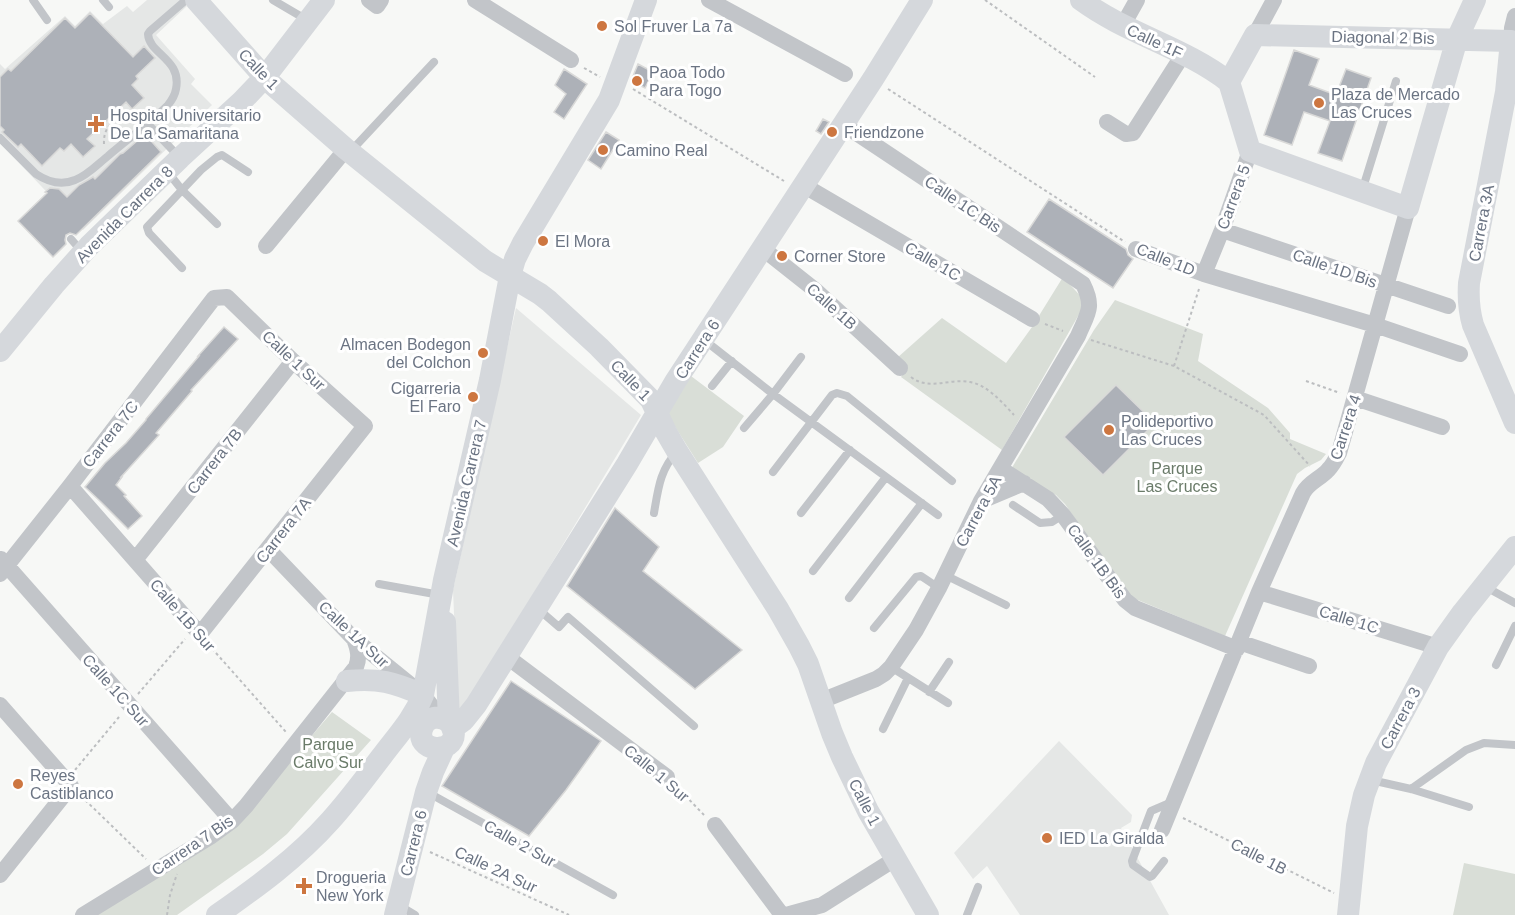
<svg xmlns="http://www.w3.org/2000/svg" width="1515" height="915" viewBox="0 0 1515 915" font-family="Helvetica,sans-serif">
	<rect width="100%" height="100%" fill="#f7f8f6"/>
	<path fill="#e5e7e6" d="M 147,0 L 182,0 L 187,6 L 156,35 L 195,79 L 191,84 L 212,105 L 83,230 L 0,143 L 0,64 L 5,69 L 65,16 L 75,26 L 90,11 L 103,24 L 127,6 L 133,12 Z
		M 516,308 L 641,415 L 464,709 L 458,708 L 453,590 Z
		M 1059,741 L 1132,815 L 1131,822 L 1121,828 L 1169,915 L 1020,915 L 987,866 L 973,879 L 954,853 Z"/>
	<path fill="#d9ded7" d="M 1063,277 L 1086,302 L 1002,450 L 901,377 L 907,367 L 897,358 L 942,318 L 1006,363 L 1032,327 Z
		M 1115,300 L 1203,334 L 1198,361 L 1268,408 L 1290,433 L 1290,439 L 1326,454 L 1321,460 L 1305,468 L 1297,474 L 1225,636 L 1133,598 L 1116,579 L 1065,504 L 1056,495 L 1010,471 L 1094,330 Z
		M 691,376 L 744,416 L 723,447 L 698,463 L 667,414 Z
		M 332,712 L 371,740 L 287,834 L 263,854 L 177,915 L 88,915 L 250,808 Z
		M 1464,863 L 1515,874 L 1515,915 L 1453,915 Z"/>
	<path fill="#adb1b8" stroke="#d9d9d8" stroke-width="1.5" d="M 90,13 L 133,57 L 144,46 L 155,58 L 136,76 L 138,79 L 132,85 L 144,98 L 132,109 L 126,102 L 87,139 L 95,146 L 83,157 L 71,144 L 64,151 L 60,148 L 42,166 L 21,144 L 18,147 L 2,132 L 4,130 L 0,126 L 0,77 L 8,69 L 11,71 L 65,18 L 75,28 Z
		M 1294,50 L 1319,59 L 1309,85 L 1336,95 L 1346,69 L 1371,78 L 1342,161 L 1318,153 L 1330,121 L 1304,112 L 1292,145 L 1264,135 Z
		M 638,64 L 653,72 L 645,88 L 631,81 Z
		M 564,69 L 587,84 L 564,119 L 554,112 L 566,94 L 555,85 Z
		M 823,119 L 829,122 L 821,134 L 816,131 Z
		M 606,132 L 619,140 L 601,169 L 588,160 Z
		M 145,134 L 161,152 L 76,235 L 70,233 L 66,235 L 65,240 L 66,244 L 53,257 L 18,221 L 47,193 L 45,192 L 50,188 L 59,189 L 67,197 L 79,185 L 93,177 L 95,179 L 120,154 L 123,153 Z
		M 1049,199 L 1126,249 L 1128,255 L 1133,259 L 1113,288 L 1027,232 Z
		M 224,327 L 238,339 L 191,390 L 192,391 L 156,433 L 159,435 L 121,477 L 122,477 L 116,485 L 126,495 L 124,496 L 142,516 L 128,529 L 101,502 L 85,487 L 105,463 L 126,443 L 146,420 L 146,419 L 199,356 L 198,356 Z
		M 1116,385 L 1155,423 L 1103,475 L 1064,437 Z
		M 615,508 L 659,547 L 643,571 L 742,650 L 695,689 L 567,586 Z
		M 511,681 L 601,741 L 566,790 L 529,836 L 442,786 Z"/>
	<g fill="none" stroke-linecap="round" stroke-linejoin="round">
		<path stroke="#bcbec0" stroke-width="2" stroke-dasharray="3 3" stroke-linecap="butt" d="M 985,0 L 1095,77
			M 584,68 L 600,77
			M 633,89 L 784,181
			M 888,89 L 1125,242
			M 104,144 C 103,123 118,116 136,120
			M 1045,324 L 1063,331
			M 1091,340 L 1174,366 L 1264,415 L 1310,466
			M 1174,366 L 1199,289
			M 911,377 C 929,391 949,378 970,382 C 987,385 1002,402 1014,415
			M 1306,381 L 1340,393
			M 208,644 L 286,732
			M 138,694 L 185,639
			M 75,770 L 119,717
			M 677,787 L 704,815
			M 81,796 L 146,859
			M 1183,818 L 1334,893
			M 430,852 L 569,915
			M 167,915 L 170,895 L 177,874"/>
		<path stroke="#c2c5c9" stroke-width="8" d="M 33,0 L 47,20
			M 103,0 L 109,7
			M 273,0 L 307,20
			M 147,123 L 180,158
			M 0,138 L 36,174 C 48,182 61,186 75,180 C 87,176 98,164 108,156 C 128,139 150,123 168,105 C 172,100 175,95 176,89 C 182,59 149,54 148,34 L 150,31 L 186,0
			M 350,152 L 434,62
			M 167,171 L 182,190 L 217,224
			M 1362,191 L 1396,81
			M 71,239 L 83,253
			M 182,268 L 149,233 L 147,227 L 201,170 L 217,157 L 222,155 L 248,172
			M 703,339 L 773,394 L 938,515
			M 712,386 L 732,361
			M 744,428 L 773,394 L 801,357
			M 773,472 L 832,395 L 837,393 L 847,396 L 952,481
			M 1013,505 L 1040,523 L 1052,522 L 1063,515
			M 654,513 C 658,490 660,469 677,452
			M 801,513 L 850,450
			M 813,571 L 886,477
			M 945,575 L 1006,605
			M 379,584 L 440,595
			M 1484,586 L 1515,603
			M 849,598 L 922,503
			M 537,608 L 559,627 L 568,617 L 694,726
			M 874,628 L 916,577 L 921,576 L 939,588
			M 1496,665 L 1515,626
			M 891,667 L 948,703
			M 929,692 L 949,662
			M 883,729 L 908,678
			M 1371,780 L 1411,789 L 1469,807
			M 1411,789 L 1466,750 L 1484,743 L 1515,745
			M 427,792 L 613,895
			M 1164,861 L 1152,876 L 1150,877 L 1133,865 L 1132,861 L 1151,811 L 1172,802
			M 400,906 L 415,915
			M 967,915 L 978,887"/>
		<path stroke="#c2c5c9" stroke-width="16" d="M 369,0 L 377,6 L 381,0
			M 475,0 L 571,60
			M 709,0 L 845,74
			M 1515,16 L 1512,28 L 1511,41 L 1515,41
			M 1123,25 L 1137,0
			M 1255,35 L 1274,0
			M 1107,122 L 1126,134 L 1133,133 L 1184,53
			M 803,185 L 1032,319
			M 1222,230 L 1448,306
			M 266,246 L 346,149
			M 762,248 L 815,290 L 900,368
			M 1136,249 L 1204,274 L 1375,325 L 1460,354
			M 1204,274 L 1222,230 L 1250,151
			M 1355,398 L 1442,427
			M 1001,469 L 1048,499 L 1063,515 L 1125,600 L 1135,608 L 1237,649
			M 981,501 L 1024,483
			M 268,549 L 354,639 L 423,695 L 440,717
			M 1,559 L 232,821
			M 135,560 L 293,361
			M 0,574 L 70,486 L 214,298 L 227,297 L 293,361 L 365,426 L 200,634 L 70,486
			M 1259,592 L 1438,647
			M 1239,642 L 1309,666
			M 506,656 L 667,777
			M 821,701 L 876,679 L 884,674 L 891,667 L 916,630 L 939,588 L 981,501 L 1078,336 C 1087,314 1095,308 1083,284 L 843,124
			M 0,705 L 71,786 L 0,875
			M 715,825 L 782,915
			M 1162,830 L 1259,592 L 1303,493 C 1309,482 1320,479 1328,470 C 1333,465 1336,459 1339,453 L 1408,208
			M 83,915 L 210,837 L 232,821 L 246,806 L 356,667 C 360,657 358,649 354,639
			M 786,915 L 822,905 L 895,859"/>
		<path stroke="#d5d8dc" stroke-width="22" d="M 196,0 L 267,80 L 346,149 L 485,261 L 540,294 L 549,301 L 599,347 L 651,400 L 666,432 L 677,451 L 778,609 L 799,646 L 808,664 L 832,733 L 842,757 L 868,811 L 928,915
			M 1081,0 C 1127,34 1184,47 1229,82
			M 1475,0 L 1457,39 L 1408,208 L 1250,151 L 1229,82 L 1255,35 L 1511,41 L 1506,92 L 1469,283 C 1468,298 1469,311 1473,325 L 1515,423
			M 0,351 L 54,285 L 89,246 L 180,158 L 242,101 L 265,77 L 324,0
			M 445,622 L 449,722 C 470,752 414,758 422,729 C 426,716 440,715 449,722
			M 347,681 C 379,678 393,682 423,695
			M 453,728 L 464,720 L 476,705 L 627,464 L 675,382 L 873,79 L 922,0
			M 217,915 C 257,887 297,858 330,821 C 349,800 365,778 382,756 C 397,736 413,719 423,695 L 444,580 L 490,380 L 510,276 L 515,259 L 523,243 L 609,100 L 646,0
			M 395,915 L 426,792 L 433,772 L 444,748
			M 1348,915 L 1357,826 L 1364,795 L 1376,763 L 1438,647 L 1463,612 L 1515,547"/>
	</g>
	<g fill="#cd7640" stroke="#fff" stroke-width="2">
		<circle cx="602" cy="26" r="6"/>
		<circle cx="637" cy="81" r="6"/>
		<circle cx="1319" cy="103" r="6"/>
		<path d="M93 115h6v6h6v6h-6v6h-6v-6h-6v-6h6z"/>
		<circle cx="832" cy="132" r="6"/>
		<circle cx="603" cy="150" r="6"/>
		<circle cx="543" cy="241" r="6"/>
		<circle cx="782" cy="256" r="6"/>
		<circle cx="483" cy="353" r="6"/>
		<circle cx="473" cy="397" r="6"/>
		<circle cx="1109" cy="430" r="6"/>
		<circle cx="18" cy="784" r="6"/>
		<circle cx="1047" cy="838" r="6"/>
		<path d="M301 877h6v6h6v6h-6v6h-6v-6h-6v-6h6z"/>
	</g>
	<g text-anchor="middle" stroke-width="6" stroke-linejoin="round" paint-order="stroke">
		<g font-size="16" fill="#6b7483" stroke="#fff" text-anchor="start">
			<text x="614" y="32">Sol Fruver La 7a</text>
			<text x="649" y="78">Paoa Todo<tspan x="649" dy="18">Para Togo</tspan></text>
			<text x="1331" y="100">Plaza de Mercado<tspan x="1331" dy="18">Las Cruces</tspan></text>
			<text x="110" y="121">Hospital Universitario<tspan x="110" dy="18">De La Samaritana</tspan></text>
			<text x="844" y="138">Friendzone</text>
			<text x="615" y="156">Camino Real</text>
			<text x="555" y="247">El Mora</text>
			<text x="794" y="262">Corner Store</text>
			<text x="471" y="350" text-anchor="end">Almacen Bodegon<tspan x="471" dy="18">del Colchon</tspan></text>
			<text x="461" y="394" text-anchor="end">Cigarreria<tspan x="461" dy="18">El Faro</tspan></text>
			<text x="1121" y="427">Polideportivo<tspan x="1121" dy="18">Las Cruces</tspan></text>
			<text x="30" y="781">Reyes<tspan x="30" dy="18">Castiblanco</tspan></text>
			<text x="1059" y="844">IED La Giralda</text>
			<text x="316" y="883">Drogueria<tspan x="316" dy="18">New York</tspan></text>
		</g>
		<g font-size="16" fill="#6b7483" stroke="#fff">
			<text transform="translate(1383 37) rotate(1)" y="6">Diagonal 2 Bis</text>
			<text transform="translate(1155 41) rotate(25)" y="6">Calle 1F</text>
			<text transform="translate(259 69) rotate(46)" y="6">Calle 1</text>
			<text transform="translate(1233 197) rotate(-70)" y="6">Carrera 5</text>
			<text transform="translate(963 204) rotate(34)" y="6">Calle 1C Bis</text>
			<text transform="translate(124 214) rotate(-45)" y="6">Avenida Carrera 8</text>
			<text transform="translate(1481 223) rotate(-79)" y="6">Carrera 3A</text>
			<text transform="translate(1166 259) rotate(22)" y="6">Calle 1D</text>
			<text transform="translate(933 261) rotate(30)" y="6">Calle 1C</text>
			<text transform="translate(1335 268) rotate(19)" y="6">Calle 1D Bis</text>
			<text transform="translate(832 306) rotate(42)" y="6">Calle 1B</text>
			<text transform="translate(697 349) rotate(-57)" y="6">Carrera 6</text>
			<text transform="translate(294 360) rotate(43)" y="6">Calle 1 Sur</text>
			<text transform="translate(631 380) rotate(46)" y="6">Calle 1</text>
			<text transform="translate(1345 427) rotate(-72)" y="6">Carrera 4</text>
			<text transform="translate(110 434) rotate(-52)" y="6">Carrera 7C</text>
			<text transform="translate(214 461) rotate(-52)" y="6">Carrera 7B</text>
			<text transform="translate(466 483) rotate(-77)" y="6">Avenida Carrera 7</text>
			<text transform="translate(978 511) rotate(-62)" y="6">Carrera 5A</text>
			<text transform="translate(283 530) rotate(-52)" y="6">Carrera 7A</text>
			<text transform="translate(1097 561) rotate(54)" y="6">Calle 1B Bis</text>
			<text transform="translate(183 615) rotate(49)" y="6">Calle 1B Sur</text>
			<text transform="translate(1349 619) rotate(17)" y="6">Calle 1C</text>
			<text transform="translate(354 634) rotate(43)" y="6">Calle 1A Sur</text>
			<text transform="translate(116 690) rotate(48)" y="6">Calle 1C Sur</text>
			<text transform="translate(1400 718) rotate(-62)" y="6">Carrera 3</text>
			<text transform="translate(657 773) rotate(40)" y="6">Calle 1 Sur</text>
			<text transform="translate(865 802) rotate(63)" y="6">Calle 1</text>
			<text transform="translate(413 843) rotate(-76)" y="6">Carrera 6</text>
			<text transform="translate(520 843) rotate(29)" y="6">Calle 2 Sur</text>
			<text transform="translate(192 845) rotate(-34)" y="6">Carrera 7 Bis</text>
			<text transform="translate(1259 856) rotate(27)" y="6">Calle 1B</text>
			<text transform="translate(496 869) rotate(25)" y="6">Calle 2A Sur</text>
		</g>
		<g font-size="16" fill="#6a7b69" stroke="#fff">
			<text x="1177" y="474">Parque<tspan x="1177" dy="18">Las Cruces</tspan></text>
			<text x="328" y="750">Parque<tspan x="328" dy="18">Calvo Sur</tspan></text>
		</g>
	</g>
</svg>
